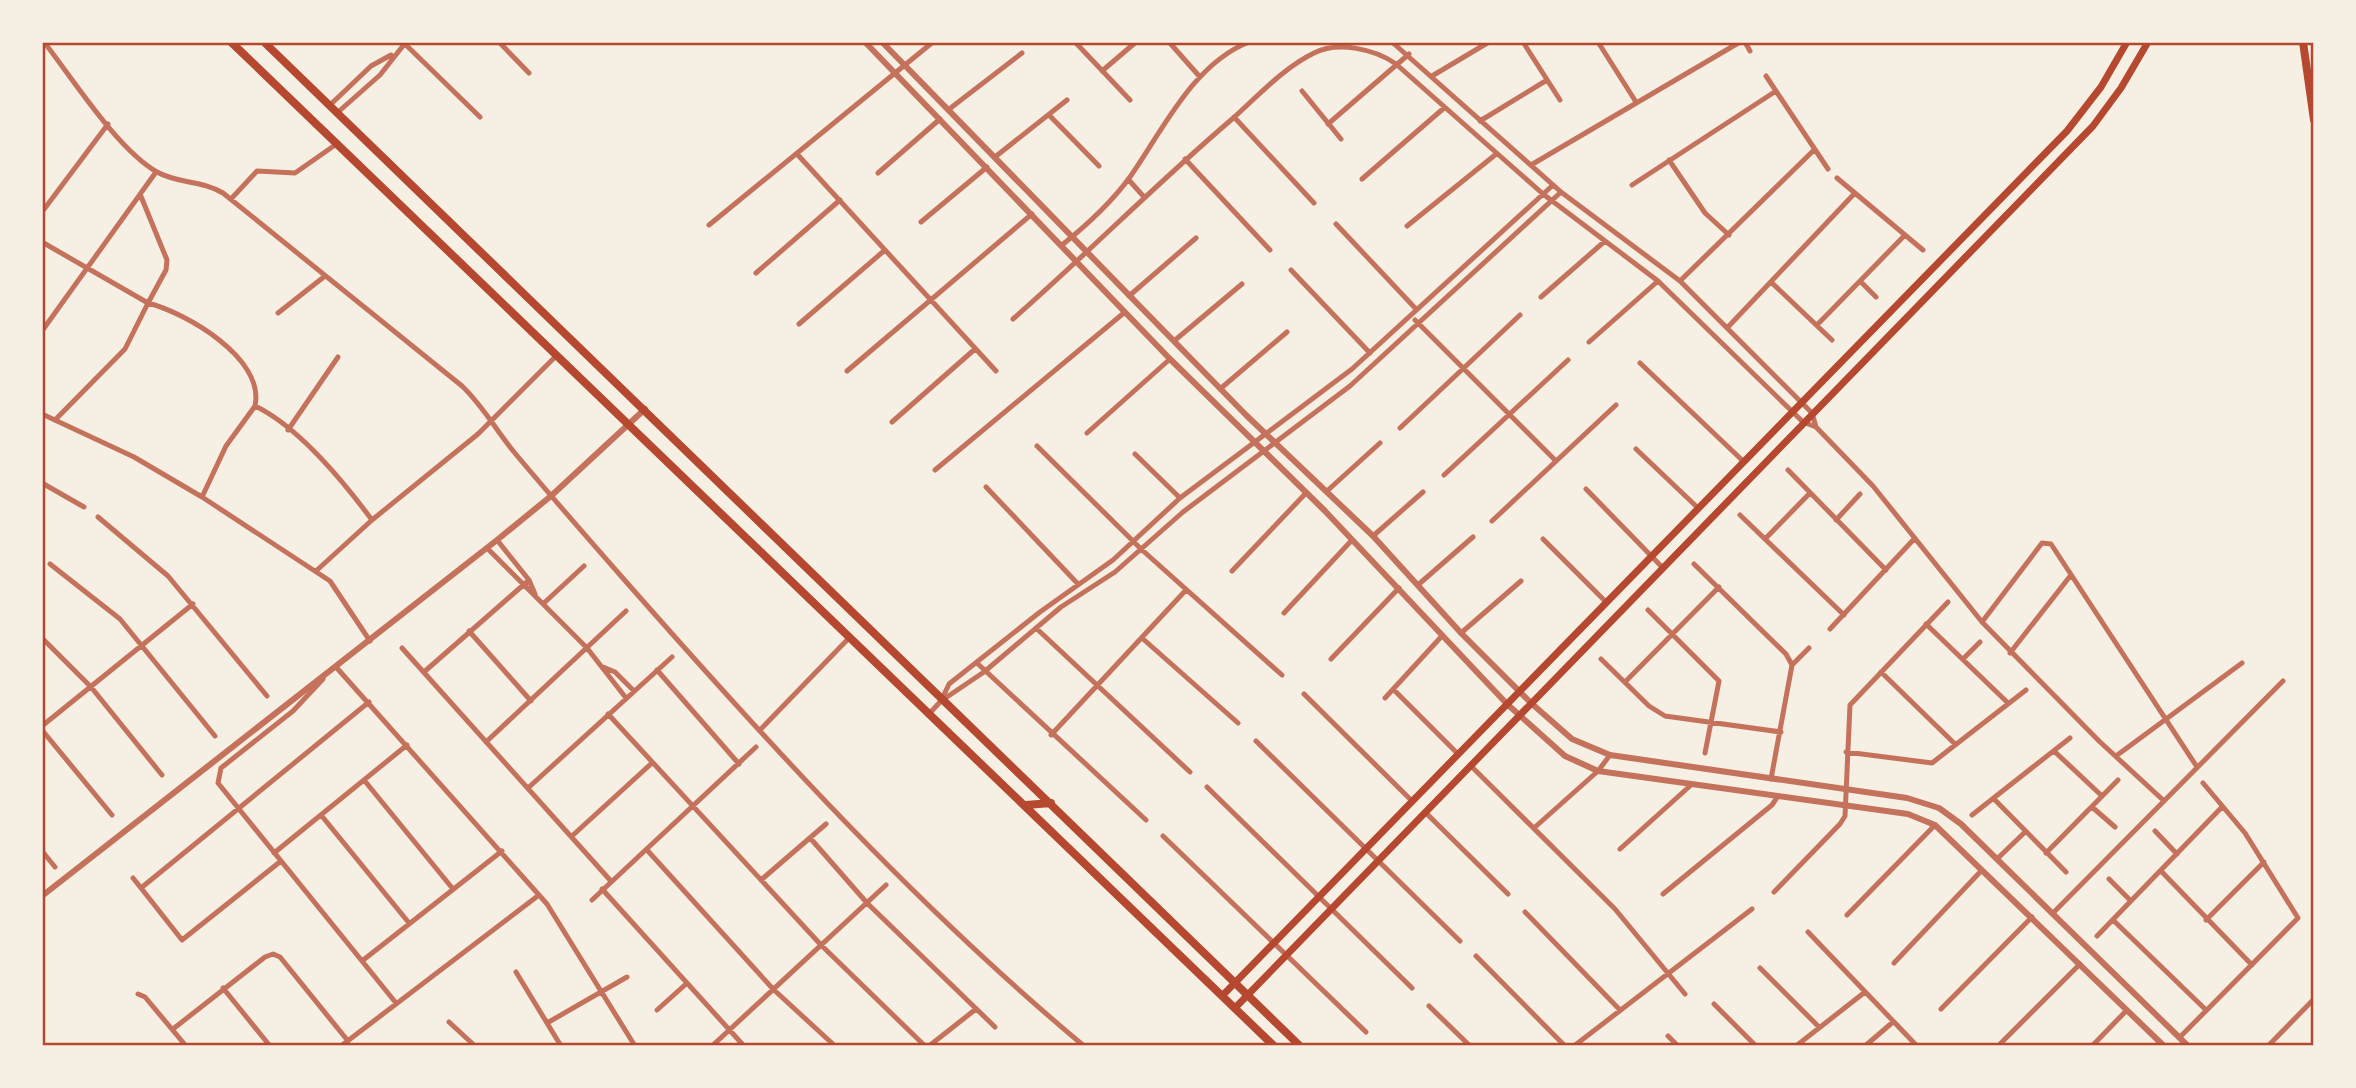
<svg xmlns="http://www.w3.org/2000/svg" width="2356" height="1088" viewBox="0 0 2356 1088" font-family="Arial,sans-serif">
	<rect width="100%" height="100%" fill="#f6efe4"/>
	<g fill="none" stroke-linecap="round" stroke-linejoin="round">
		<path stroke="#c5725c" stroke-width="5" d="M 44,42 C 73,79 117,149 157,172 C 178,184 202,180 223,193 L 462,386 C 483,406 496,430 514,452 C 549,494 585,535 621,576 C 766,741 915,905 1084,1046
			M 499,42 L 529,73
			M 1075,42 L 1130,100
			M 1169,42 L 1200,77
			M 1392,42 L 1561,192 L 1680,281 L 1812,413 L 1816,427 L 1873,486 L 1982,622 L 2099,741 L 2163,800
			M 1523,42 L 1560,100
			M 1598,42 L 1636,102
			M 1745,42 L 1750,51
			M 404,43 L 480,117
			M 1102,71 L 1136,42
			M 1432,76 L 1489,42
			M 1766,76 L 1828,169
			M 1302,91 L 1341,139
			M 329,106 L 371,66 L 391,55
			M 948,110 L 1022,53
			M 337,113 L 380,75 L 406,42
			M 1049,115 L 1099,166
			M 1234,117 L 1314,203
			M 1480,121 L 1547,80
			M 1328,124 L 1409,54
			M 797,154 L 996,371
			M 995,157 L 1067,100
			M 1185,159 L 1270,250
			M 1669,160 L 1705,213 L 1729,235
			M 1531,165 L 1740,42
			M 878,173 L 940,119
			M 1837,178 L 1923,250
			M 1128,179 L 1144,197
			M 1362,179 L 1444,108
			M 1632,185 L 1776,91
			M 231,199 L 257,171 L 295,173 L 338,143
			M 42,212 L 108,124
			M 921,222 L 987,167
			M 1336,224 L 1416,309
			M 709,225 L 933,42
			M 1407,226 L 1495,155
			M 42,242 L 148,303 L 166,270 L 167,260 L 140,194
			M 1062,245 C 1087,225 1111,203 1130,177 C 1163,130 1193,64 1249,42
			M 1291,270 L 1370,353
			M 756,273 L 840,200
			M 1680,281 L 1814,150
			M 1860,281 L 1876,297
			M 1771,282 L 1832,340
			M 1129,296 L 1196,238
			M 1541,297 L 1605,241
			M 278,313 L 325,276
			M 1013,319 C 1087,254 1156,184 1231,120 C 1257,97 1283,68 1314,53 C 1338,41 1375,49 1396,64 L 1543,194 L 1658,281 L 1803,422 L 1816,427
			M 1415,320 L 1555,460
			M 799,324 L 885,250
			M 1817,325 L 1904,236
			M 1727,328 L 1854,194
			M 42,331 L 156,172
			M 1174,341 L 1242,284
			M 1589,342 L 1658,281
			M 1640,363 L 1743,461
			M 847,371 L 1032,214
			M 1220,389 L 1287,332
			M 42,414 L 134,457 L 202,497 L 330,581 L 370,641
			M 55,420 L 125,349 L 148,303 C 186,313 265,358 255,406
			M 892,422 L 975,349
			M 1400,428 L 1520,315
			M 288,430 L 338,357
			M 1087,433 L 1170,359
			M 1037,446 L 1141,549 L 1282,675
			M 1636,449 L 1698,508
			M 1135,454 L 1180,498
			M 935,470 L 1125,312
			M 1788,470 L 1886,570
			M 1444,475 L 1568,360
			M 42,483 L 84,507
			M 986,487 L 1078,584
			M 1586,489 L 1662,567
			M 1327,491 L 1380,443
			M 202,497 L 226,446 L 255,406 C 299,427 343,481 372,520
			M 1740,515 L 1844,615
			M 98,517 L 168,576 L 267,696
			M 1836,520 L 1860,494
			M 1492,521 L 1616,405
			M 1373,536 L 1423,492
			M 1543,539 L 1606,602
			M 1765,539 L 1810,493
			M 497,540 L 529,580 L 535,594
			M 487,548 L 587,648 L 626,698
			M 50,564 L 120,619 L 215,736
			M 1694,564 L 1786,654 L 1792,665
			M 316,571 L 372,520 L 478,434 L 556,356
			M 1232,571 L 1306,493
			M 1419,584 L 1473,537
			M 544,603 L 584,566
			M 1648,610 L 1719,681 L 1705,753
			M 1284,613 L 1352,540
			M 1982,622 L 2042,543 L 2051,544 L 2197,767
			M 1926,624 L 2008,703
			M 1036,628 L 1190,772
			M 1830,629 L 1915,538
			M 469,631 L 531,701
			M 1461,633 L 1521,581
			M 42,638 L 91,687 L 162,775
			M 1142,638 L 1238,723
			M 402,648 L 610,880
			M 2010,653 L 2071,575
			M 1331,659 L 1399,588
			M 1601,659 L 1649,706 L 1665,716 L 1781,732
			M 1963,659 L 1980,642
			M 977,663 L 1146,820
			M 336,667 L 547,904 L 635,1046
			M 603,667 L 615,672 L 634,691
			M 657,670 L 739,764
			M 424,672 L 529,580
			M 1881,672 L 1955,744
			M 323,679 L 293,711 L 221,768 L 218,783 L 396,1003
			M 1625,682 L 1719,587
			M 1393,689 L 1458,754
			M 1304,694 L 1412,801
			M 1385,698 L 1441,637
			M 941,701 L 984,672 L 1061,607 L 1115,572 L 1183,512 L 1350,386 L 1561,192
			M 608,714 L 821,945 L 925,1046
			M 928,715 L 941,701 L 949,684 L 1040,612 L 1113,560 L 1180,498 L 1352,369 L 1553,185
			M 42,726 L 193,604
			M 42,730 L 112,815
			M 760,730 L 849,638
			M 1051,735 L 1186,590
			M 1256,741 L 1460,941
			M 486,742 L 626,611
			M 2054,751 L 2102,796
			M 1846,752 L 1932,763 L 2026,690
			M 2116,756 L 2242,663
			M 1470,765 L 1615,909 L 1685,994
			M 1771,779 L 1792,665 L 1809,648
			M 364,780 L 453,889
			M 1207,787 L 1412,988
			M 528,788 L 672,657
			M 1994,799 L 2066,872
			M 2092,807 L 2115,827
			M 1425,812 L 1508,894
			M 321,815 L 409,923
			M 1972,815 L 2070,738
			M 1534,828 L 1598,771 L 1610,755
			M 2155,831 L 2177,854
			M 572,836 L 652,763
			M 1163,836 L 1366,1032
			M 811,839 L 867,903 L 995,1027
			M 1620,849 L 1691,785
			M 647,850 L 773,989 L 835,1046
			M 42,851 L 55,867
			M 274,853 L 407,745
			M 2046,853 L 2118,780
			M 1997,859 L 2025,832
			M 281,861 L 182,940 L 141,888 L 369,702
			M 2161,871 L 2252,965
			M 133,878 L 141,888
			M 2109,879 L 2131,901
			M 761,880 L 826,824
			M 602,889 L 744,1046
			M 1774,892 L 1840,824 L 1845,816 L 1850,705 L 1948,602
			M 1663,894 L 1772,805 L 1778,796
			M 592,900 L 756,747
			M 1525,912 L 1620,1010
			M 2053,913 L 2283,681
			M 1847,915 L 1935,825
			M 2113,920 L 2206,1010
			M 2206,920 L 2264,862
			M 1808,932 L 1917,1046
			M 2097,936 L 2222,807
			M 1476,956 L 1565,1046
			M 362,961 L 502,851
			M 1894,963 L 1982,870
			M 1760,968 L 1819,1027
			M 516,972 L 561,1046
			M 223,988 L 270,1046
			M 138,994 L 145,997 L 186,1046
			M 1714,1004 L 1756,1046
			M 1429,1006 L 1470,1046
			M 1941,1009 L 2032,917
			M 657,1010 L 686,984
			M 449,1022 L 475,1046
			M 547,1023 L 627,977
			M 173,1029 L 265,957 L 273,954 L 280,957 L 348,1041
			M 1668,1036 L 1678,1046
			M 2180,1037 L 2298,918 L 2245,833 L 2203,783
			M 341,1046 L 539,895
			M 712,1046 L 886,885
			M 929,1046 L 976,1009
			M 1574,1046 L 1752,909
			M 1796,1046 L 1865,992
			M 1865,1046 L 1893,1022
			M 1998,1046 L 2080,964
			M 2092,1046 L 2127,1010
			M 2268,1046 L 2314,999"/>
		<path stroke="#c5725c" stroke-width="6" d="M 865,42 L 1170,359 L 1325,511 L 1507,704 L 1565,756 L 1598,771 L 1908,814 L 1935,825 L 2164,1046
			M 882,42 L 1246,415 L 1373,536 L 1461,633 L 1531,703 L 1572,739 L 1610,755 L 1907,798 L 1939,808 L 1961,824 L 2188,1046
			M 42,896 L 497,540 L 551,496 L 645,409"/>
		<path stroke="#b5482f" stroke-width="7" d="M 1223,995 L 2067,131 L 2101,87 L 2127,42
			M 1235,1008 L 2093,126 L 2121,88 L 2148,42"/>
		<path stroke="#b5482f" stroke-width="8" d="M 231,42 L 1274,1046
			M 264,42 L 1300,1046
			M 2303,42 L 2314,120
			M 1026,805 L 1051,803"/>
	</g>
	<rect width="2356" height="1088" fill="none" stroke="#f6efe4" stroke-width="88"/>
	<rect x="44" y="44" width="2268" height="1000" fill="none" stroke="#b5482f" stroke-width="2.5"/>
</svg>
